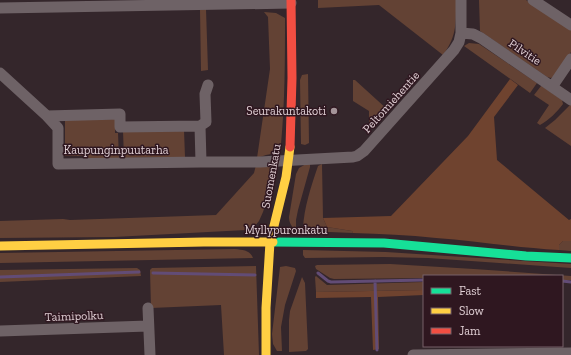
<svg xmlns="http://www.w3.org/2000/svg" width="571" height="355" viewBox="0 0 571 355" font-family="'Zilla Slab',serif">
	<rect width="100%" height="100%" fill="#34262b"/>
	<path fill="#634234" d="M 318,0 L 456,0 C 456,23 457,36 443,55 L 379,5 L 318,8 Z
		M 479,0 L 526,0 L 571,30 L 571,52 L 555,76 L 551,78 L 547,77 L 480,31 Z
		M 206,9 L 208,70 L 201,71 L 200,10 Z
		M 264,12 L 276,13 L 285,18 C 285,60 285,102 281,144 L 278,144 L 276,153 L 266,155 L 257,158 L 270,69 L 268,17 Z
		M 469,43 L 479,44 L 537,83 L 530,93 L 464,46 Z
		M 308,74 L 309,143 L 305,145 L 301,144 L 300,80 L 302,75 Z
		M 353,80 L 355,80 L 388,110 L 372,128 L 369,128 L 369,111 L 353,101 Z
		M 541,86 L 542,86 L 562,100 L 563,104 C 557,112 549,120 540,125 L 537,123 L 549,105 L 534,95 Z
		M 570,105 L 571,105 L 571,146 L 545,128 L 555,120 Z
		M 115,119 L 115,133 L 118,133 L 119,159 L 84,159 L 84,156 L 65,156 L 65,120 Z
		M 184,130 L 185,157 L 124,158 L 123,131 Z
		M 306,164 L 310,164 L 310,167 L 298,210 L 296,220 L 296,229 C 291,227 289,222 289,217 L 296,174 L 299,168 Z
		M 322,164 L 323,218 L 327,227 L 352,231 L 353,233 L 305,231 L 303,229 C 304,207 311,187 318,166 Z
		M 256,165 L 271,165 L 275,169 L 275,173 L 263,212 L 259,221 L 254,227 L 246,230 L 114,237 L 0,238 L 0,221 L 63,219 L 70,220 L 216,215 L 254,173 Z
		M 563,241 L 571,241 L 571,251 L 559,250 L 559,245 Z
		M 235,249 C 243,250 250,250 253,258 L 0,263 L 0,253 Z
		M 303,250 L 386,252 L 571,264 L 571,268 L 428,258 L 383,257 L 305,258 L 303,255 Z
		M 390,264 L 474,269 L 571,276 L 571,280 L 562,280 L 562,276 L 424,276 L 424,278 L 334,279 L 330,278 L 316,269 L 315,266 L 317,265 Z
		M 256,266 L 259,355 L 224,355 L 221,305 L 151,308 L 150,270 L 152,268 Z
		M 286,266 L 295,268 L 296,271 L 285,305 L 281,327 L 282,351 L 277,351 L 273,344 L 272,334 L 280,267 Z
		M 137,268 L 140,270 L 141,276 L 0,282 L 0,270 Z
		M 316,276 L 327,285 L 424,282 L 424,290 L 316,292 L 315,277 Z
		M 302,277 L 305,283 L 308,349 L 306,351 L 289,352 L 289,320 L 290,311 Z"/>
	<path fill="#6f432f" d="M 510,79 L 518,85 L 494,117 L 497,160 L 569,220 L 571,219 L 571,241 L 563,241 L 559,245 L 559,250 C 518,248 477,241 436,238 C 408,235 381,234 353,233 L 352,231 L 327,227 L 323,218 L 391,216 L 468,136 Z
		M 424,290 L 424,295 L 378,297 L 379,349 L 373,350 L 371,297 L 316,298 L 316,292 Z"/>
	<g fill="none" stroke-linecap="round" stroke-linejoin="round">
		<path stroke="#624c76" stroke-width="3" d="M 153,273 L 255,275
			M 318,273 L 328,281 L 331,282 L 424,280
			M 0,277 L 139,272
			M 375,281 L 377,350
			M 562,281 L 571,282"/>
		<path stroke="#6e6266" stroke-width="11" d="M 533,0 L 571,25
			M 0,8 L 291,3
			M 461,33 L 473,34 L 481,38 L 571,100
			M 0,73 L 47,116 L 58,128 L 58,164 L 201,162 L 260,162 L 353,157 L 357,156 L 364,151 L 454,50 L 459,42 L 461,33 L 461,0
			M 552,87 L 571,59
			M 47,116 L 120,114 L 120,127 L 200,126 L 201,162
			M 200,126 L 206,122 L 205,94 L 208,85
			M 148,308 L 150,355
			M 0,331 L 148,326
			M 413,355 L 571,353"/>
		<path stroke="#16e098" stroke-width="9" d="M 273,242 L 384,243 L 526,256 L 571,258"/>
		<path stroke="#ffcf43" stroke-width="9" d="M 0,246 L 204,242 L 273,242
			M 266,355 L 266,308 L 270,242 L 286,177 L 290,147"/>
		<path stroke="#f24e42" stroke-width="9" d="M 290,147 L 292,78 L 291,0"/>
	</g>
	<circle fill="#a49499" stroke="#2f1720" stroke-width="1.5" cx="334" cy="111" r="4"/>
	<g text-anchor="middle" stroke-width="3" stroke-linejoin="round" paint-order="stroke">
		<g font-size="12" fill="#e0cfd4" stroke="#2f1720">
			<text transform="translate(525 52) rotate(34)" y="4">Pilvitie</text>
			<text transform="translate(391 102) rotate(-48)" y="4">Peltomiehentie</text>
			<text x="116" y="154">Kaupunginpuutarha</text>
			<text transform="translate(271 176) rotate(-80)" y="4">Suomenkatu</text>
			<text x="286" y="234">Myllypuronkatu</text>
			<text transform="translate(74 316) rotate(-2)" y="4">Taimipolku</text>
		</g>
		<g font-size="12" fill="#e0cfd4" stroke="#2f1720" text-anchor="end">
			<text x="326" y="115">Seurakuntakoti</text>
		</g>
	</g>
	<rect x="423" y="275" width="140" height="72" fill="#2f1720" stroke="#766168"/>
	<rect x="431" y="288" width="20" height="6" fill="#16e098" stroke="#766168"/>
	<text x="459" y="295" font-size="12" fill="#e0cfd4">Fast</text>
	<rect x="431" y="308" width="20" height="6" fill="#ffcf43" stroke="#766168"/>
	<text x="459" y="315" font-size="12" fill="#e0cfd4">Slow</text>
	<rect x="431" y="328" width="20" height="6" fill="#f24e42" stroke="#766168"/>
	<text x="459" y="335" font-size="12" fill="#e0cfd4">Jam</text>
</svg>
